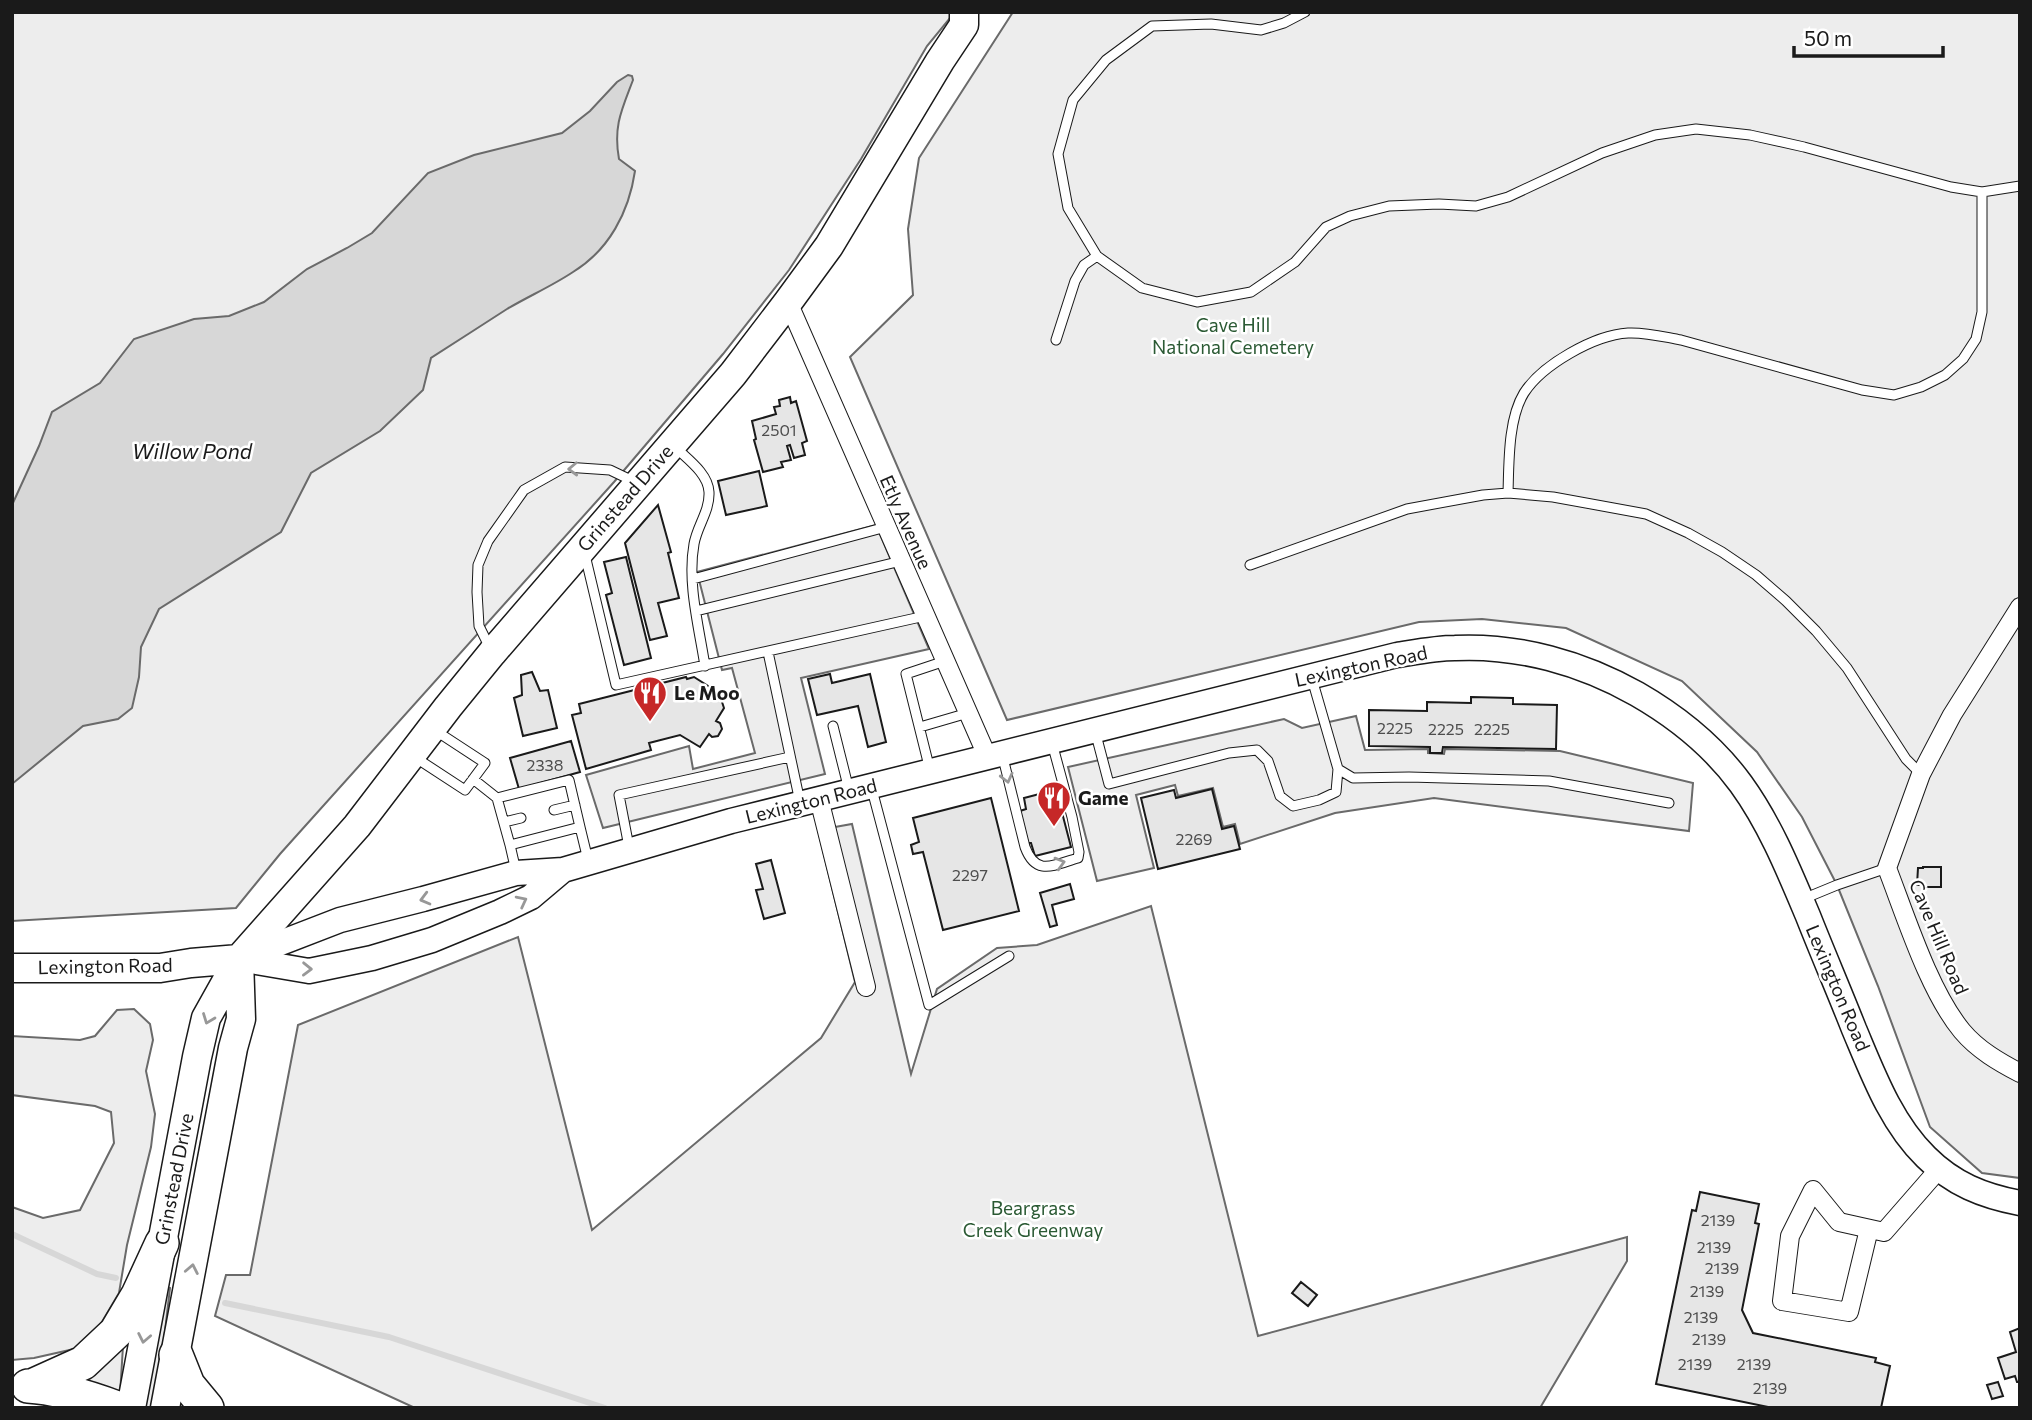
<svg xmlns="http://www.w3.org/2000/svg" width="2032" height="1420" viewBox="0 0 2032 1420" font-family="Commissioner,sans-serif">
	<rect width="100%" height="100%" fill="#fff"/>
	<path fill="#ededed" stroke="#6a6a6a" stroke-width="2" d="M 12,12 L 955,12 L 927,46 L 861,159 L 789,270 L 723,354 L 614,482 L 280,854 L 236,908 L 12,921 Z
		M 1013,12 L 2020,12 L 2020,1178 L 1982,1173 L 1930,1127 L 1878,986 L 1837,885 L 1802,817 L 1757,752 L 1682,681 L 1566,628 L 1482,619 L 1419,622 L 1007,720 L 850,357 L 913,295 L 908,229 L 919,158 Z
		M 876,525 L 929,649 L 801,678 L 825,774 L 603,828 L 586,775 L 689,746 L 693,769 L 755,753 L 732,668 L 722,670 L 697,572 Z
		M 1356,716 L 1365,750 L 1428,749 L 1428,753 L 1444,754 L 1445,749 L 1560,751 L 1693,783 L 1689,831 L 1434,798 L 1335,813 L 1240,844 L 1235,824 L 1223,827 L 1213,788 L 1178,796 L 1175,785 L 1136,795 L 1154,868 L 1097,881 L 1068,767 L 1284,719 L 1302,728 Z
		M 852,824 L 911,1074 L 937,989 L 997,948 L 1037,945 L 1151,906 L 1258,1336 L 1627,1237 L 1627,1261 L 1540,1408 L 415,1408 L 215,1316 L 226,1275 L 250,1275 L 298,1025 L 518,937 L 592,1230 L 821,1038 L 855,982 L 818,830 Z
		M 134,1009 L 150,1024 L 153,1040 L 146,1071 L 155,1114 L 151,1147 L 127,1245 L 119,1293 L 96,1332 L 74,1349 L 34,1358 L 12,1360 L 12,1207 L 43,1218 L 80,1210 L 114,1143 L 111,1112 L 95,1106 L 12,1095 L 12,1036 L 80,1040 L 95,1036 L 117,1010 Z
		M 165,1287 L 170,1288 L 156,1408 L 145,1408 Z
		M 123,1346 L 120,1395 L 73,1379 Z"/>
	<path fill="#d7d7d7" stroke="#6a6a6a" stroke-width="2" d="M 628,75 L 632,76 L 633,80 C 622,109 613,126 619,159 L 635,171 C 629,212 609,250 573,272 C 552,286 529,296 507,309 C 482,325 456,342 431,358 L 423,390 L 380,431 L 311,473 L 281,532 L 159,609 L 141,647 L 139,677 L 132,708 L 118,719 L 83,726 L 12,784 L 12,505 L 39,446 L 52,412 L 100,383 L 134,339 L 194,319 L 229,316 L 264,302 L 307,269 L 347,248 L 372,233 L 428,173 L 474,155 L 562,133 L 590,111 L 617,82 Z"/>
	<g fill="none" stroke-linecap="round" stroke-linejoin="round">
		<path stroke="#d7d7d7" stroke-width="6" d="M 12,1234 L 97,1274 L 116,1278
			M 225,1303 L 389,1337 L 605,1408"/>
	</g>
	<path fill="#e6e6e6" stroke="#1a1a1a" stroke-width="2" d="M 790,397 L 791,403 L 796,401 L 807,441 L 802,443 L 805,455 L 794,458 L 790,445 L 787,446 L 791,460 L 781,462 L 783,467 L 763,472 L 754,440 L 756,439 L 752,421 L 776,414 L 774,407 L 780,406 L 779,400 Z
		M 759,471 L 767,506 L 726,515 L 718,481 Z
		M 658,505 L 671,552 L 668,553 L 679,598 L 658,603 L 667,636 L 650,640 L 625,543 Z
		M 626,557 L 651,658 L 624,665 L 606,595 L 612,593 L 604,562 Z
		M 532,672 L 540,691 L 548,690 L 557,728 L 523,736 L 514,698 L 522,695 L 521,675 Z
		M 830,674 L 832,683 L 870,674 L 886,742 L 868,747 L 858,706 L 817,715 L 808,679 Z
		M 686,677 L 687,679 L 694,677 L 719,693 L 724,708 L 716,721 L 720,723 L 722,729 L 718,736 L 712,737 L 709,734 L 700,747 L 680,735 L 649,743 L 651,750 L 586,769 L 572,715 L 581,713 L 579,704 Z
		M 1471,697 L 1513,698 L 1513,704 L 1557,705 L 1556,749 L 1443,747 L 1442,753 L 1430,753 L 1430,747 L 1369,746 L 1369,710 L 1427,711 L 1427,702 L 1471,703 Z
		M 571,741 L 580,772 L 519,789 L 510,758 Z
		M 1212,789 L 1222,829 L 1234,826 L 1240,849 L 1158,869 L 1141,798 L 1174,790 L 1176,798 Z
		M 1051,791 L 1054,802 L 1059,801 L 1071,847 L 1035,856 L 1031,843 L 1028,843 L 1020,811 L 1026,809 L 1024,798 Z
		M 991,798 L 1019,911 L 943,930 L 923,852 L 913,854 L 911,845 L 919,842 L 913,818 Z
		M 771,860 L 785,913 L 764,919 L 756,890 L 763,889 L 756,864 Z
		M 1923,867 L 1941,867 L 1941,887 L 1923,887 L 1923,885 L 1917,885 L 1918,868 L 1923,868 Z
		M 1070,884 L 1074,899 L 1052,905 L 1057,925 L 1050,927 L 1040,893 Z
		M 1700,1192 L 1759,1204 L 1755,1223 L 1759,1224 L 1742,1310 L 1753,1333 L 1876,1358 L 1875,1362 L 1890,1366 L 1881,1408 L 1773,1408 L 1656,1384 L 1692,1210 L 1696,1211 Z
		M 1301,1282 L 1317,1295 L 1308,1306 L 1292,1293 Z
		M 2020,1328 L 2020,1382 L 2017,1382 L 2015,1376 L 2005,1379 L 1998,1358 L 2016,1352 L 2010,1332 Z
		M 1998,1382 L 2003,1396 L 1992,1399 L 1987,1385 Z"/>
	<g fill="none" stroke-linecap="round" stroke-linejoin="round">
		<g stroke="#1a1a1a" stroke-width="11">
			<path id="lane" d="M 1305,12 L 1284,23 L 1261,30 L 1211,24 L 1152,26 L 1106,60 L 1073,100 L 1058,154 L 1068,208 L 1097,256 L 1142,288 L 1197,302 L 1251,292 L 1295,262 L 1326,227 L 1350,216 L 1389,206 L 1439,204 L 1476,206 L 1508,197 L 1602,153 L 1655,135 L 1696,129 L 1750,135 L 1804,147 L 1951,187 L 1982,192 L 2020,186
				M 1056,340 L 1075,281 L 1084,265 L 1097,256
				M 674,446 C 687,459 708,473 709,492 C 710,511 697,526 694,544 C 687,583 699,627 705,666
				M 1508,493 C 1509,463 1508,419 1524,393 C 1542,365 1594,335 1628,333 C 1646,332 1664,337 1681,340 L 1862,390 L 1894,395 L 1921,387 L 1945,375 L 1963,359 L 1976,339 L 1982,312 L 1982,192
				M 585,555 L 616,685 L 925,616
				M 1250,565 L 1407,509 L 1483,495 L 1508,493 L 1553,497 L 1646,514 L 1688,533 L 1722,552 L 1756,575 L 1786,601 L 1816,631 L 1847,668 L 1906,759 L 1921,774
				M 693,579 L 886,527
				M 696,611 L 901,561
				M 491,650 L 479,626 L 477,592 L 478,565 L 488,541 L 524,490 L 565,467 L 610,470 L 633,481
				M 768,652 L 800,802
				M 1312,679 L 1338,769 L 1353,778 L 1409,777 L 1549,781 L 1669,803
				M 833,726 L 849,790
				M 920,727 L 968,713
				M 1095,731 L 1109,784 L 1229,753 L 1257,750 L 1268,761 L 1280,796 L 1293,806 L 1319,800 L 1336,792 L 1338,769
				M 1002,754 L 1025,847 C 1036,877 1054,865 1078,858 L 1079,852 L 1072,817 L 1052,743
				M 413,756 L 465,790 L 485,763 L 433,729
				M 930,770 L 906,674 L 945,661
				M 473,779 L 497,798
				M 871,786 L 929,1005 L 1009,956
				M 554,810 L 575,805
				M 504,822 L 521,818
				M 510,845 L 497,798 L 569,780 L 580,827
				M 629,847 L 619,795 L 790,757
				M 516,871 L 510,845 L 580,827 L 588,860
				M 1803,899 L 1837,885 L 1887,868"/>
		</g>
		<g stroke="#1a1a1a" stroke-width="20">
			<path id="street" d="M 788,302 L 988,758
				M 2020,607 L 1952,715 L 1921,774 L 1887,868 C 1906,917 1929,991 1962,1031 C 1978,1050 1999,1062 2020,1073
				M 819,799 L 866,987
				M 1869,1229 L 1849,1312 L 1782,1301 L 1790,1236 L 1813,1190 L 1839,1222 L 1884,1232 L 1939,1169"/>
		</g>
		<g stroke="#1a1a1a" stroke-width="27">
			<path id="secondary" d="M 239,959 L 340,920 L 423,899 L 516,873 L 563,870 L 731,821 L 1397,655 C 1416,652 1436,648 1455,648 C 1519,645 1582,663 1637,694 C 1677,717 1714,747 1741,784 C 1770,824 1789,871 1808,916 C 1823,954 1839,991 1854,1029 C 1873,1074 1891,1123 1926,1157 C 1953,1184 1983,1196 2020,1203
				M 239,959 L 309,971 L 372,958 L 432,940 L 500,912 L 531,897 L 563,870"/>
		</g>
		<g stroke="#1a1a1a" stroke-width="31">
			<path id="primary" d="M 12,968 L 160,968 L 191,963 L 239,959
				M 131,1408 L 197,1057 L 206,1018 L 239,959 L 357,826 L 448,707 L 492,653 L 733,374 L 788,302 L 829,246 L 940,61 L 964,25 L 964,12
				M 165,1408 L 233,1048 L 241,1019 L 239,959"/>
		</g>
		<g stroke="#1a1a1a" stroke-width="36">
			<path id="highway" d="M 176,1355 L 188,1385 L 207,1408
				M 28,1386 C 59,1388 88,1397 117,1408
				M 32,1386 L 83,1363 L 116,1332 L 138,1295 L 162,1243"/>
		</g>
		<use href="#lane" stroke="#fff" stroke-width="9"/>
		<use href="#street" stroke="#fff" stroke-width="18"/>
		<use href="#secondary" stroke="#fff" stroke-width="24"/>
		<use href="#primary" stroke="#fff" stroke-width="28"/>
		<use href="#highway" stroke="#fff" stroke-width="33"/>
	</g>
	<defs><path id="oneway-chevron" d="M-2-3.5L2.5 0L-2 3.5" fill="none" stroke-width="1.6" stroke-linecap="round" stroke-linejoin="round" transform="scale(1.75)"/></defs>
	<g stroke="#989898">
		<use href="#oneway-chevron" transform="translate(573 469) rotate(178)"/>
		<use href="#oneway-chevron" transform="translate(1007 778) rotate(76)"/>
		<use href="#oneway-chevron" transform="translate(1060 863) rotate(-16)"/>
		<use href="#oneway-chevron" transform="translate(425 899) rotate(165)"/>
		<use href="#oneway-chevron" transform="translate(522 901) rotate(-27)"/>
		<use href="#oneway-chevron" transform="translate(307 969) rotate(1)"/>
		<use href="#oneway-chevron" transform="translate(208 1019) rotate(111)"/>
		<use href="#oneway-chevron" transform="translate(192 1269) rotate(-79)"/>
		<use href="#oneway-chevron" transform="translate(144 1338) rotate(101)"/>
	</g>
	<defs>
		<g id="restaurant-pin" transform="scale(1.75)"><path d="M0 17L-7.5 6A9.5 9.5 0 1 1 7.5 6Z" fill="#c62828" stroke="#fff"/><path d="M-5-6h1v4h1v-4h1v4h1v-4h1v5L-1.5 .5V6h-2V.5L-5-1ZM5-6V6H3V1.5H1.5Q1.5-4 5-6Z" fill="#fff"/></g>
	</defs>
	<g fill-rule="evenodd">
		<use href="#restaurant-pin" x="650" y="693"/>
		<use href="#restaurant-pin" x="1054" y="798"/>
	</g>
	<g text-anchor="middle" stroke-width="5" stroke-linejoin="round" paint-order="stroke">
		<g font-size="16" fill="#4d4d4d">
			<text x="779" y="436">2501</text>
			<text x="1395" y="734">2225</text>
			<text x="1446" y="735">2225</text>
			<text x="1492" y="735">2225</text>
			<text x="545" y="771">2338</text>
			<text x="1194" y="845">2269</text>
			<text x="970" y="881">2297</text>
			<text x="1718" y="1226">2139</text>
			<text x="1714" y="1253">2139</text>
			<text x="1722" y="1274">2139</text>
			<text x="1707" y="1297">2139</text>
			<text x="1701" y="1323">2139</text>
			<text x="1709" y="1345">2139</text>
			<text x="1695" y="1370">2139</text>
			<text x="1754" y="1370">2139</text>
			<text x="1770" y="1394">2139</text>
		</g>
		<g font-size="19" fill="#2b5a34" stroke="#fff">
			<text x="1233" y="332">Cave Hill<tspan x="1233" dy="22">National Cemetery</tspan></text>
			<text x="1033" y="1215">Beargrass<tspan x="1033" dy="22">Creek Greenway</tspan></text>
		</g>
		<g font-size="19" fill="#1a1a1a" stroke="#fff">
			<text transform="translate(625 498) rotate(-49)" y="7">Grinstead Drive</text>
			<text transform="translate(906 522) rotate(66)" y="7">Etly Avenue</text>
			<text transform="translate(1361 666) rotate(-12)" y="7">Lexington Road</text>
			<text transform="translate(811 801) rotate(-14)" y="7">Lexington Road</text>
			<text transform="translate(1939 937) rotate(67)" y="7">Cave Hill Road</text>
			<text transform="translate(105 966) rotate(-1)" y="7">Lexington Road</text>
			<text transform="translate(1838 988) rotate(67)" y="7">Lexington Road</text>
			<text transform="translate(174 1179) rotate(-79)" y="7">Grinstead Drive</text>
		</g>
		<g font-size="19" font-weight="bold" fill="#1a1a1a" stroke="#fff" text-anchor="start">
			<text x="674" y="700">Le Moo</text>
			<text x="1078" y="805">Game</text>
		</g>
		<g font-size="21" font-style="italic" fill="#1a1a1a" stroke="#fff">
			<text x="192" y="459">Willow Pond</text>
		</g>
	</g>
	<rect width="2032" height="1420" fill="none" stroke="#1a1a1a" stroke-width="28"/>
	<path d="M1794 46v10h149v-10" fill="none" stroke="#1a1a1a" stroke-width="3.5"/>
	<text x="1804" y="46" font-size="21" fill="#1a1a1a" stroke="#ffffff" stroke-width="5" paint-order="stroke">50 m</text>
</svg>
